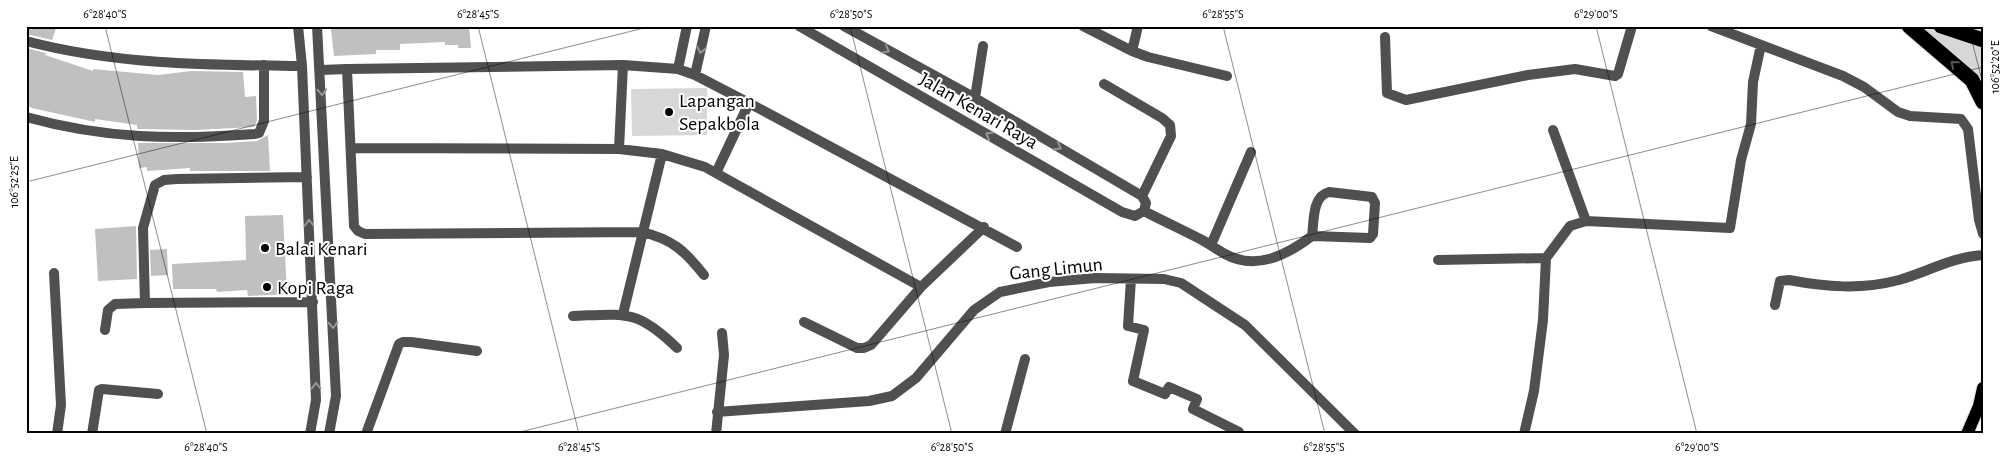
<svg xmlns="http://www.w3.org/2000/svg" width="2009" height="460" viewBox="0 0 2009 460" font-family="'Alegreya Sans',sans-serif">
	<rect width="100%" height="100%" fill="#fff"/>
	<path fill="#d7d7d7" d="M 1909,26 L 1983,26 L 1983,102 L 1982,98 Z
		M 707,88 L 707,135 L 632,136 L 631,89 Z"/>
	<path fill="#c0c0c0" d="M 26,26 L 57,26 L 52,40 L 26,34 Z
		M 361,26 L 469,26 L 471,48 L 458,48 L 458,45 L 445,45 L 445,42 L 400,44 L 400,50 L 376,50 L 376,54 L 334,56 L 331,29 Z
		M 26,48 L 46,53 L 45,55 L 93,71 L 93,69 L 158,75 L 191,71 L 243,72 L 245,97 L 256,96 L 257,120 L 254,127 L 196,130 L 140,129 L 137,129 L 137,125 L 95,119 L 95,122 L 32,108 L 26,105 Z
		M 268,135 L 270,171 L 190,171 L 190,168 L 147,171 L 147,167 L 139,168 L 138,143 L 226,143 L 257,141 Z
		M 283,215 L 287,294 L 248,296 L 247,290 L 217,292 L 216,289 L 173,289 L 172,264 L 246,260 L 245,216 Z
		M 136,226 L 137,279 L 98,281 L 95,229 Z
		M 167,249 L 168,275 L 151,276 L 150,250 Z"/>
	<g fill="none" stroke-linecap="round" stroke-linejoin="round">
		<g stroke="#dbdbdb" stroke-width="14">
			<path id="primary" d="M 1967,434 L 1979,406 L 1983,388"/>
		</g>
		<g stroke="#dbdbdb" stroke-width="17">
			<path id="motorway" d="M 1909,26 L 1972,80 L 1983,102
				M 1941,26 L 1983,40"/>
		</g>
		<path stroke="#505050" stroke-width="10" d="M 298,26 L 302,66 L 316,400 L 310,434
			M 317,26 L 336,396 L 329,434
			M 799,26 L 1122,212 L 1135,216 L 1144,211 L 1146,203 L 1142,196 L 975,98 L 844,26
			M 1083,26 L 1132,51
			M 1138,26 L 1132,51 L 1148,57 L 1227,76
			M 1711,26 L 1843,76 L 1864,87 L 1898,112 L 1910,116 L 1961,119 L 1968,129 L 1979,220 L 1983,234
			M 1385,37 L 1387,93 L 1406,100 L 1528,75 L 1575,69 L 1615,76 L 1618,74 L 1632,26
			M 26,41 C 116,65 209,65 302,66
			M 347,69 L 623,65 L 678,69 L 695,75 L 749,103 L 1017,247
			M 678,69 L 687,26
			M 321,70 L 347,69 L 354,226 L 358,231 L 365,234 L 642,232 C 672,239 685,251 704,275
			M 695,75 L 706,26
			M 1104,84 L 1162,118 L 1170,125 L 1171,136 L 1142,196
			M 975,98 L 983,46
			M 26,117 C 105,139 174,140 255,134 L 259,133 L 264,121 L 264,65
			M 1553,130 L 1586,221
			M 351,148 L 619,149 L 662,154 L 705,167 L 921,287
			M 619,149 L 623,65
			M 716,173 L 749,103
			M 307,177 L 177,179 L 164,180 L 155,185 L 143,228 L 145,303 L 313,302
			M 1329,192 L 1372,197 L 1375,203 L 1373,234 L 1370,238 L 1312,236 C 1314,222 1312,196 1329,192 Z
			M 1144,211 C 1163,221 1183,230 1202,240 C 1210,244 1217,250 1225,254 C 1256,271 1287,255 1312,236
			M 1211,245 L 1251,152
			M 1438,260 L 1546,258
			M 54,273 L 61,405 L 57,434
			M 1131,279 L 1128,326 L 1144,330 L 1133,381 L 1165,394 L 1169,387 L 1197,399 L 1193,409 L 1239,432
			M 1775,305 L 1780,281 L 1789,280 C 1826,287 1861,290 1899,280 C 1927,272 1952,257 1983,255
			M 623,314 L 662,154
			M 573,316 C 626,314 637,309 677,348
			M 804,322 L 857,348 L 864,348 L 871,345 L 921,287 L 984,227
			M 105,330 L 108,310 L 115,304 L 145,303
			M 717,412 L 869,401 L 892,396 L 916,378 L 974,310 L 1000,292 L 1049,282 L 1095,278 L 1164,279 L 1181,283 L 1245,325 L 1355,434
			M 92,434 L 99,390 L 102,389 L 158,394
			M 366,434 L 399,344 L 403,342 L 411,342 L 477,351
			M 716,434 L 724,355 L 722,333
			M 1005,434 L 1025,359
			M 1524,434 L 1534,391 L 1543,320 L 1546,258 L 1570,226 L 1586,221 L 1730,228 L 1741,160 L 1751,124 L 1753,82 L 1761,45"/>
		<use href="#primary" stroke="#000" stroke-width="12"/>
		<use href="#motorway" stroke="#000" stroke-width="15"/>
	</g>
	<defs><path id="oneway-chevron" d="M-2-3.5L2.5 0L-2 3.5" fill="none" stroke-width="1.6" stroke-linecap="round" stroke-linejoin="round" transform="scale(1.25)"/></defs>
	<g stroke="#969696">
		<use href="#oneway-chevron" transform="translate(701 50) rotate(102)"/>
		<use href="#oneway-chevron" transform="translate(886 50) rotate(29)"/>
		<use href="#oneway-chevron" transform="translate(322 92) rotate(87)"/>
		<use href="#oneway-chevron" transform="translate(989 135) rotate(-150)"/>
		<use href="#oneway-chevron" transform="translate(1058 147) rotate(30)"/>
		<use href="#oneway-chevron" transform="translate(309 223) rotate(-93)"/>
		<use href="#oneway-chevron" transform="translate(333 325) rotate(87)"/>
		<use href="#oneway-chevron" transform="translate(316 386) rotate(-92)"/>
	</g>
	<use stroke="#595959" href="#oneway-chevron" transform="translate(1954 64) rotate(-139)"/>
	<path fill="none" stroke="#000" stroke-width="1" stroke-opacity="0.45" d="M 105,26 L 207,434M 478,26 L 579,434M 850,26 L 952,434M 1223,26 L 1325,434M 1596,26 L 1697,434M 1968,26 L 1983,84M 26,182 L 652,26M 512,434 L 1983,67"/>
	<g fill="#000" stroke="#fff" stroke-width="2">
		<circle cx="669" cy="112" r="5"/>
		<circle cx="265" cy="248" r="5"/>
		<circle cx="267" cy="287" r="5"/>
	</g>
	<g text-anchor="middle" stroke-width="4" stroke-linejoin="round" paint-order="stroke">
		<g font-size="20" fill="#000" stroke="#fff" text-anchor="start">
			<text x="679" y="107">Lapangan<tspan x="679" dy="23">Sepakbola</tspan></text>
			<text x="275" y="255">Balai Kenari</text>
			<text x="277" y="294">Kopi Raga</text>
		</g>
		<g font-size="20" fill="#000" stroke="#fff">
			<text transform="translate(979 110) rotate(30)" y="7">Jalan Kenari Raya</text>
			<text transform="translate(1056 268) rotate(-6)" y="7">Gang Limun</text>
		</g>
	</g>
	<rect width="2009" height="460" fill="none" stroke="#ffffff" stroke-width="55"/>
	<rect x="28" y="28" width="1954" height="404" fill="none" stroke="#000" stroke-width="2"/>
	<g font-size="12" text-anchor="middle" fill="#000">
		<text x="105" y="18">6°28'40"S</text>
		<text x="478" y="18">6°28'45"S</text>
		<text x="851" y="18">6°28'50"S</text>
		<text x="1223" y="18">6°28'55"S</text>
		<text x="1596" y="18">6°29'00"S</text>
		<text transform="translate(1995 67) rotate(-90)" y="4">106°52'20"E</text>
		<text transform="translate(14 182) rotate(-90)" y="4">106°52'25"E</text>
		<text x="206" y="451">6°28'40"S</text>
		<text x="579" y="451">6°28'45"S</text>
		<text x="952" y="451">6°28'50"S</text>
		<text x="1324" y="451">6°28'55"S</text>
		<text x="1697" y="451">6°29'00"S</text>
	</g>
</svg>
